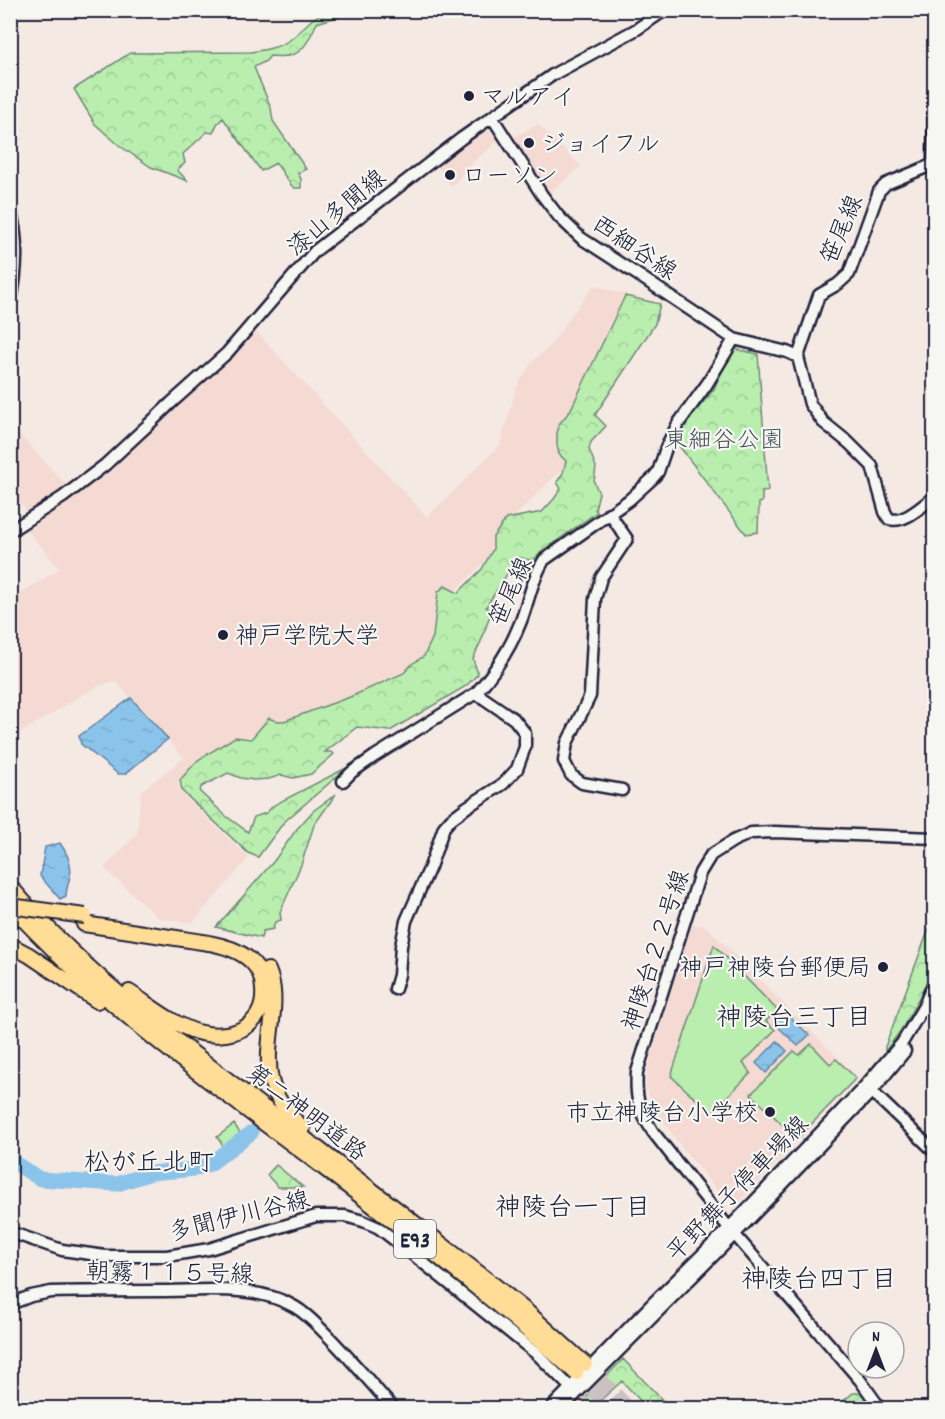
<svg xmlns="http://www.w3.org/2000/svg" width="945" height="1419" viewBox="0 0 945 1419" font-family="Dekko,'Klee One',sans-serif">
	<defs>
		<pattern id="forest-crowns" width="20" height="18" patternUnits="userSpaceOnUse" patternTransform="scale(1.5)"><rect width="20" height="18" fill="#b9eeaf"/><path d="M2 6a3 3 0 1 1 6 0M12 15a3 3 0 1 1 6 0" fill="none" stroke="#9fcc97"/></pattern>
		<pattern id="water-ripples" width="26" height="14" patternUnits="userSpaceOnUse" patternTransform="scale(1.5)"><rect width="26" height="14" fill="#8bc4ea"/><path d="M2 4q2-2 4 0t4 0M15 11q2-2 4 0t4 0" fill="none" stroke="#78a8ca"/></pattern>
	</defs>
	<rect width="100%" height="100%" fill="#f5e9e4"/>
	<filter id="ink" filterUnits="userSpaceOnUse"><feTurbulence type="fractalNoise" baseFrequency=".0167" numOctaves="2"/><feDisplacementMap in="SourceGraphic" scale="12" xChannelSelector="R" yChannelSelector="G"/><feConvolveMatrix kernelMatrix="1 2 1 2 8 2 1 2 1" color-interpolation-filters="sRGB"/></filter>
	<g filter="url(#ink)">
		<path fill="#f4dad3" d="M 538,124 L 581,166 L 549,194 L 514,140 L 515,136 Z
			M 488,129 L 498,141 L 474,161 L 451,187 L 437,166 Z
			M 594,285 L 633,297 L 613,343 L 569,462 L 499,532 L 499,548 L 453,593 L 421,670 L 279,726 L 244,738 L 208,756 L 178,780 L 179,791 L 249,858 L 192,923 L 159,918 L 104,868 L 137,834 L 141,791 L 184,758 L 115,681 L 96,687 L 17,735 L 11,727 L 11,599 L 60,569 L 27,530 L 77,495 L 228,357 L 253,328 L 427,517 L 500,445 L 517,386 L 532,362 L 547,349 Z
			M 12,426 L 67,486 L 28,512 L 11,492 Z
			M 692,924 L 707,927 L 858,1078 L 740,1201 L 725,1200 L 680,1145 L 655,1110 L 646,1088 L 647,1069 Z"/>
		<path fill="url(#forest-crowns)" stroke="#6e8875" stroke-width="1.5" d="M 328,11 L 356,11 L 317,23 C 312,32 306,50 294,54 C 287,58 277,56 270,56 L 266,61 L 254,67 L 271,108 L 273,121 L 306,169 L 298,173 L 301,179 L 301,188 L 295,188 L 291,185 L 276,163 L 261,171 L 223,118 L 217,124 L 213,133 L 207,132 L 183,154 L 185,163 L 177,170 L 188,181 L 151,167 L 120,146 L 95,124 L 74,89 L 130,53 L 250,52 C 264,50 279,48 291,39 C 304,29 311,16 328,11 Z
			M 625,296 L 660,304 L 655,324 L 595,415 L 606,426 L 591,442 L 589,449 L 596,467 L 594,482 L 599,493 L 595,509 L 597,512 L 540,553 L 533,561 L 518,557 L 486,607 L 495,614 L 489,618 L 482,639 L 473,659 L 478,674 L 466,686 L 390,731 L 357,727 L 325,752 L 331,752 L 334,754 L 311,774 L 293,778 L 281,775 L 269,779 L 254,780 L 241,778 L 228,773 L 201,787 L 200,792 L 226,816 L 248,832 L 254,817 L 266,813 L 274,805 L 348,767 L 284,822 L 258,857 L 248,853 L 182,791 L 180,780 L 198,760 L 235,737 L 251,739 L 269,718 L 276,721 L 284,721 L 350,697 L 404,673 L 412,664 L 424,656 L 433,637 L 438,592 L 445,586 L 458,593 L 482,569 L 493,549 L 493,537 L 506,519 L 542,512 L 554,499 L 561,489 L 557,482 L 563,473 L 566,461 L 559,454 L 557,445 L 557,434 L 559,424 L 570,411 Z
			M 735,349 L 758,354 L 768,491 L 762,492 L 762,502 L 759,503 L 758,532 L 746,534 L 676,442 L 683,427 L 714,389 L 725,364 Z
			M 336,794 L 314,825 L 301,865 L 280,912 L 281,920 L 275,922 L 273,929 L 263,931 L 261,938 L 216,927 L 274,861 L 296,830 L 313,811 Z
			M 934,915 L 934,962 L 928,981 L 903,1027 L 885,1052 L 885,1047 Z
			M 234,1124 L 242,1136 L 225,1149 L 217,1137 Z
			M 276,1165 L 303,1187 L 278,1187 L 267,1175 Z
			M 623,1359 L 670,1408 L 647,1408 L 622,1381 L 594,1406 L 594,1408 L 576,1408 Z
			M 853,1393 L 862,1393 L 873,1408 L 835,1408 Z"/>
		<path fill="#b9eeaf" stroke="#6e8875" stroke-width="1.5" d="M 714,945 L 777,1010 L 766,1021 L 775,1030 L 743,1063 L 751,1073 L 711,1113 L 671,1076 Z
			M 811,1044 L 830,1064 L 836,1059 L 856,1078 L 797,1139 L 751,1094 L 794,1051 L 799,1055 Z"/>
		<path fill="url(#water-ripples)" stroke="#6183a4" stroke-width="1.5" d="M 131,698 L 168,739 L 125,774 L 118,774 L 81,744 L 79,736 Z
			M 60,843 C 67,853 73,864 70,876 C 69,883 66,888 66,896 L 60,899 L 40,876 L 45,847 Z
			M 786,1013 L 809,1035 L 798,1046 L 775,1024 Z
			M 777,1041 L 787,1051 L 766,1073 L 756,1063 Z"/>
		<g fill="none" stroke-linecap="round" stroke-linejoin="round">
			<path stroke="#8bc4ea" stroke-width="15" d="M 10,1160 L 40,1179 L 117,1184 L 151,1173 L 195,1169 L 210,1164 L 251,1133"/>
			<path stroke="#cbc1c2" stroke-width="10" stroke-dasharray="10 5" stroke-linecap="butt" d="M 571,1389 L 590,1408"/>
			<path stroke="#cbc1c2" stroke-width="14" stroke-dasharray="14 7" stroke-linecap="butt" d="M 586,1365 L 629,1408
				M 577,1374 L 611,1408"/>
			<g stroke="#22223b" stroke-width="15">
				<path id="secondary" d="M 934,115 L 933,162 L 929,166 L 886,184 L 879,191 L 849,274 L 838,284 L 819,295 L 798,357 L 810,404 L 823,422 L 849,443 L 872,466 L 885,512 L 889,519 C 904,524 922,506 934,497
					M 492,117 L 542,195 L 559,217 L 581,238 L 641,277 L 734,339 L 787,352 L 798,357
					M 10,208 C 19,239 17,274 10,306
					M 609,513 L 627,539 L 601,578 L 595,599 L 590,696 L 567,743 L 564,761 L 571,775 L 582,783 L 622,790
					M 10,531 L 63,497 L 105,465 L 147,426 L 171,403 L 227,353 L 315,251 L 462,138 L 525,94 L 554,74 L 637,29 L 665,10
					M 343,781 L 352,772 L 375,756 L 476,693 C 494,673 511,647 521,621 C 529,600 532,579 544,560 L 629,500 L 652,479 L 658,472 L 667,445 L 678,424 L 707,384 L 734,339
					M 395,989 L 399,975 L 401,946 L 406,921 L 430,867 L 444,827 L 451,819 L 467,807 L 503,784 L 517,769 L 525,747 L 525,733 L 514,719 L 476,693
					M 868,1088 L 934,1151
					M 10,1232 L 62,1250 L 105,1256 L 167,1256 L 209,1249 L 316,1216 L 345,1216 L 363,1221 L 379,1228 L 401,1245 L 538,1355 L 567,1384
					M 10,1304 L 31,1296 L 51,1292 C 88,1291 124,1291 161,1291 C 203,1291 257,1284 295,1307 C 307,1314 316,1324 326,1334 C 349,1357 371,1383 393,1408
					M 551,1408 L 653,1303 L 729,1228 L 865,1086 L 902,1043 L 924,1006 L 934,982
					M 562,1408 L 735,1234 L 872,1091 L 905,1051
					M 880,1408 L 860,1380 L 729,1228 L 653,1132 C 639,1110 635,1099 637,1072 L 700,873 L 711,855 L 733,841 L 751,833 L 775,832 L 934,838"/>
			</g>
			<g stroke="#22223b" stroke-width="18">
				<path id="highway" d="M 10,886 C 83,973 177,1041 267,1110 C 343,1167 418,1226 494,1285 L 526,1311 L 585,1364
					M 10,905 C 99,1002 207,1080 312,1159 C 402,1227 492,1297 576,1373
					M 84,924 L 209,943 C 224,946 239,950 251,961 C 259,969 263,979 263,990 C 266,1028 228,1041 197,1032 C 172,1024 151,1006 129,992
					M 10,945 L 29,955 L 97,1001
					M 268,970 C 275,986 274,1004 272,1021 C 266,1069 265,1094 303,1128"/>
			</g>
			<use href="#secondary" stroke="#f6f6f2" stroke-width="10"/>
			<use href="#highway" stroke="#ffdd96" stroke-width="14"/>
			<g stroke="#22223b" stroke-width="18" stroke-linecap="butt">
				<path id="highway-bridge" d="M 10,906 L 85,916"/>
			</g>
			<use href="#highway-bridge" stroke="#ffdd96" stroke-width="14"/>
		</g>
	</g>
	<g fill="#22223b" stroke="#f6f6f2" stroke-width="2">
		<circle cx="469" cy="96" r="6"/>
		<circle cx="529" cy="143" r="6"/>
		<circle cx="450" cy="175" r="6"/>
		<circle cx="223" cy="635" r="6"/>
		<circle cx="883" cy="967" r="6"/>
		<circle cx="770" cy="1112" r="6"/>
	</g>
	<g text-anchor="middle" stroke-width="4.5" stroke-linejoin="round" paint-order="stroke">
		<rect fill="#f6f6f2" stroke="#626272" stroke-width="1.5" x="394" y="1220" width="42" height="38" rx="4.5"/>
		<g font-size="22" font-weight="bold" fill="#22223b">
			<text x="415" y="1247">E93</text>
		</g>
		<g font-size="24" fill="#22223b" stroke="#f6f6f2" text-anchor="start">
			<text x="481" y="104">マルアイ</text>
			<text x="541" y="151">ジョイフル</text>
			<text x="462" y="183">ローソン</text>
			<text x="235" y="643">神戸学院大学</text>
			<text x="871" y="975" text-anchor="end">神戸神陵台郵便局</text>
			<text x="758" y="1120" text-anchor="end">市立神陵台小学校</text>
		</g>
		<g font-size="24" fill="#22223b" stroke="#f6f6f2">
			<text transform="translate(336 212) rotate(-40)" y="8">漆山多聞線</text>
			<text transform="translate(841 229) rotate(-67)" y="8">笹尾線</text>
			<text transform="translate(635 247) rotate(34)" y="8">西細谷線</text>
			<text transform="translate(510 591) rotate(-66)" y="8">笹尾線</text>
			<text transform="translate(655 950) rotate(-72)" y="8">神陵台２２号線</text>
			<text transform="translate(307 1112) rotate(37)" y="8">第二神明道路</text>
			<text transform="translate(737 1188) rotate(-46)" y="8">平野舞子停車場線</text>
			<text transform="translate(239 1215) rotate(-14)" y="8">多聞伊川谷線</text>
			<text transform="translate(170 1272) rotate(1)" y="8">朝霧１１５号線</text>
		</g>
		<g font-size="24" fill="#485558" stroke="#f6f6f2">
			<text x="724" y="447">東細谷公園</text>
		</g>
		<g font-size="26" fill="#22223b" stroke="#f6f6f2">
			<text x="794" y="1025">神陵台三丁目</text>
			<text x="149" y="1170">松が丘北町</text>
			<text x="573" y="1215">神陵台一丁目</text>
			<text x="819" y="1287">神陵台四丁目</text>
		</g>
	</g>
	<rect width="945" height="1419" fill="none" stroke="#f6f6f2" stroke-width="36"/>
	<rect x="18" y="18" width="909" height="1383" fill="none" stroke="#22223b" stroke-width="2" filter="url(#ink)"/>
	<g transform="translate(876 1350)"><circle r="28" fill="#f6f6f2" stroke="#a1a1a9" stroke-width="1.5"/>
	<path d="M0-4.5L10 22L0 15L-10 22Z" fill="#22223b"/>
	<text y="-9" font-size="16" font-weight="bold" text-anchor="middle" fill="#22223b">N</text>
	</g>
</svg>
